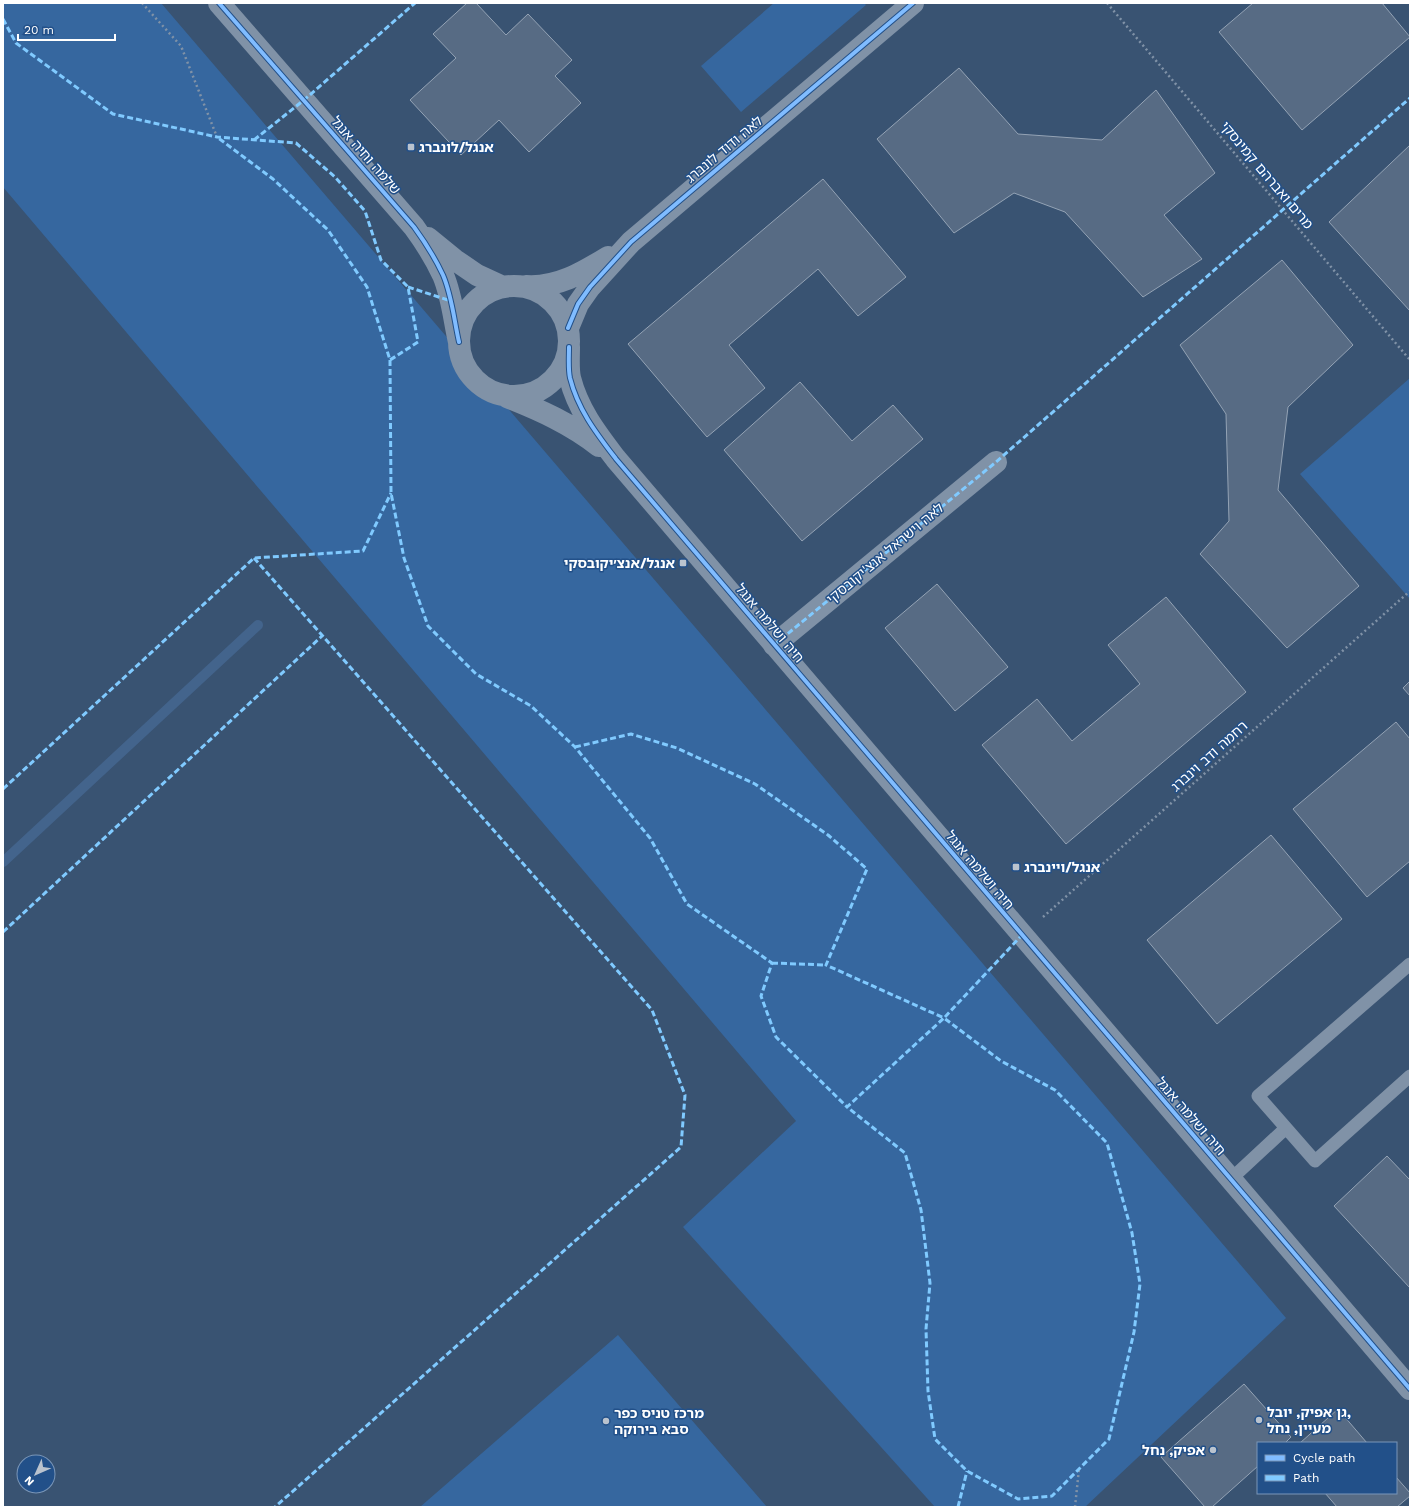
<svg xmlns="http://www.w3.org/2000/svg" width="1413" height="1510" viewBox="0 0 1413 1510" font-family="'Work Sans','Noto Sans Hebrew',sans-serif">
	<rect width="100%" height="100%" fill="#395372"/>
	<path fill="#36679f" d="M 3,3 L 161,3 L 1286,1318 L 1085,1507 L 935,1507 L 683,1227 L 796,1121 L 3,187 Z
		M 774,3 L 864,3 L 866,5 L 741,112 L 701,66 Z
		M 1410,378 L 1410,599 L 1300,474 Z
		M 618,1335 L 767,1507 L 420,1507 Z"/>
	<g fill="none" stroke-linecap="round" stroke-linejoin="round">
		<path stroke="#43648c" stroke-width="10" d="M 3,862 L 258,625"/>
	</g>
	<path fill="#576b84" stroke="#94a3b5" d="M 467,3 L 476,3 L 506,35 L 528,14 L 572,60 L 555,76 L 581,103 L 529,152 L 499,120 L 461,155 L 410,100 L 456,58 L 433,34 Z
		M 1253,3 L 1382,3 L 1410,37 L 1302,130 L 1219,32 Z
		M 959,68 L 1018,134 L 1102,140 L 1156,90 L 1215,173 L 1164,215 L 1202,259 L 1143,297 L 1065,212 L 1014,193 L 954,233 L 877,139 Z
		M 1410,145 L 1410,311 L 1329,222 Z
		M 823,179 L 906,277 L 858,316 L 818,269 L 729,345 L 765,388 L 707,437 L 628,344 Z
		M 1282,260 L 1353,345 L 1288,407 L 1278,490 L 1359,586 L 1287,648 L 1200,554 L 1229,521 L 1226,414 L 1180,345 Z
		M 800,382 L 852,441 L 893,405 L 923,439 L 802,541 L 724,450 Z
		M 937,584 L 1008,667 L 955,711 L 885,628 Z
		M 1166,597 L 1246,692 L 1066,844 L 982,745 L 1037,699 L 1072,741 L 1140,684 L 1108,645 Z
		M 1410,681 L 1410,696 L 1403,688 Z
		M 1396,722 L 1410,739 L 1410,861 L 1367,897 L 1293,809 Z
		M 1271,835 L 1342,919 L 1217,1024 L 1147,940 Z
		M 1387,1156 L 1410,1180 L 1410,1288 L 1334,1206 Z
		M 1244,1384 L 1291,1437 L 1285,1443 L 1258,1443 L 1258,1466 L 1212,1507 L 1205,1507 L 1161,1457 Z
		M 1338,1409 L 1367,1443 L 1300,1443 Z
		M 1396,1477 L 1410,1493 L 1410,1496 L 1397,1507 L 1337,1507 L 1325,1493 L 1396,1493 Z"/>
	<g fill="none" stroke-linecap="round" stroke-linejoin="round">
		<path stroke="#8092a7" stroke-width="2.5" stroke-dasharray="2 3" stroke-linecap="butt" d="M 142,3 L 181,46 L 217,137
			M 1107,3 L 1410,360
			M 1043,917 L 1410,591
			M 1075,1507 L 1079,1469"/>
		<path stroke="#8092a7" stroke-width="13" d="M 1410,964 L 1258,1096 L 1315,1161 L 1410,1076
			M 1231,1179 L 1286,1128"/>
		<path stroke="#8092a7" stroke-width="22" d="M 219,3 L 414,227 C 425,242 435,258 443,275 C 452,296 454,320 459,342
			M 428,238 L 455,260 L 477,275 L 503,287
			M 526,286 C 557,288 582,273 608,257
			M459 341a55 55 0 1 1 110 0a55 55 0 1 1-110 0Z
			M 568,328 L 578,304 L 590,287 L 631,242 L 913,3
			M 569,347 C 569,357 568,369 570,378 C 578,410 597,434 616,459 L 1410,1389
			M 507,397 C 540,410 571,424 599,446
			M 774,645 L 996,462"/>
		<path stroke="#80caff" stroke-width="3" stroke-dasharray="6 3" stroke-linecap="butt" d="M 3,19 L 16,43 L 113,114 L 217,137 L 296,143 L 335,177 L 365,211 L 381,260 L 408,287 L 418,342 L 390,360 L 367,287 L 328,230 L 273,179 L 217,137
			M 254,140 L 304,100 L 415,3
			M 408,287 L 451,301
			M 390,360 L 391,493 L 404,558 L 428,626 L 476,674 L 531,706 L 575,747 L 650,838 L 687,904 L 772,963 L 761,996 L 776,1037 L 847,1107
			M 254,558 L 652,1010 L 685,1095 L 681,1147 L 275,1507
			M 774,645 L 996,462 L 1410,98
			M 575,747 L 631,734 L 677,748 L 755,784 L 828,835 L 867,869 L 826,965 L 944,1018 L 847,1107 L 905,1153 L 921,1210 L 930,1283 L 926,1329 L 928,1391 L 935,1439 L 967,1471 L 1018,1499 L 1052,1496 L 1109,1439 L 1134,1332 L 1140,1284 L 1132,1233 L 1107,1143 L 1055,1090 L 1001,1061 L 944,1018 L 1022,935
			M 3,789 L 254,558 L 363,551 L 391,493
			M 3,932 L 322,636
			M 772,963 L 826,965
			M 958,1507 L 967,1471"/>
		<g stroke="#225089" stroke-width="6">
			<path id="cycleway" d="M 219,3 L 414,227 C 425,242 435,258 443,275 C 452,296 454,320 459,342
				M 568,328 L 578,304 L 590,287 L 631,242 L 913,3
				M 569,347 C 569,357 568,369 570,378 C 578,410 597,434 616,459 L 1410,1389"/>
		</g>
		<use href="#cycleway" stroke="#80bcff" stroke-width="4"/>
	</g>
	<g fill="#bac3ce" stroke="#225089" stroke-width="1.5">
		<rect x="407" y="143" width="8" height="8" rx="2"/>
		<rect x="679" y="559" width="8" height="8" rx="2"/>
		<rect x="1012" y="863" width="8" height="8" rx="2"/>
		<circle cx="1259" cy="1420" r="4"/>
		<circle cx="606" cy="1421" r="4"/>
		<circle cx="1213" cy="1450" r="4"/>
	</g>
	<g text-anchor="middle" stroke-width="3" stroke-linejoin="round" paint-order="stroke">
		<g font-size="14" font-weight="bold" fill="#fff" stroke="#225089" text-anchor="start">
			<text x="419" y="152">אנגל/לונברג</text>
			<text x="675" y="568" text-anchor="end">אנגל/אנצ׳יקובסקי</text>
			<text x="1024" y="872">אנגל/ויינברג</text>
			<text x="1267" y="1417">גן אפיק, יובל,<tspan x="1267" dy="16">מעיין, נחל</tspan></text>
			<text x="614" y="1418">מרכז טניס כפר<tspan x="614" dy="16">סבא בירוקה</tspan></text>
			<text x="1205" y="1455" text-anchor="end">אפיק, נחל</text>
		</g>
		<g font-size="14" fill="#fff" stroke="#225089">
			<text transform="translate(724 149) rotate(-40)" y="5">לאה ודוד לונברג</text>
			<text transform="translate(366 155) rotate(49)" y="5">שלמה וחיה אנגל</text>
			<text transform="translate(1267 175) rotate(50)" y="5">מרים ואברהם קמינסקי</text>
			<text transform="translate(885 553) rotate(-40)" y="5">לאה וישראל אנצ'יקובסקי</text>
			<text transform="translate(770 623) rotate(50)" y="5">חיה ושלמה אנגל</text>
			<text transform="translate(1209 756) rotate(-42)" y="5">רחמה ודב וינברג</text>
			<text transform="translate(980 870) rotate(50)" y="5">חיה ושלמה אנגל</text>
			<text transform="translate(1191 1116) rotate(49)" y="5">חיה ושלמה אנגל</text>
		</g>
	</g>
	<rect width="1413" height="1510" fill="none" stroke="#ffffff" stroke-width="8"/>
	<rect x="1257" y="1442" width="140" height="52" fill="#225089" stroke="#7a96b8"/>
	<rect x="1265" y="1455" width="20" height="6" fill="#80bcff" stroke="#7a96b8"/>
	<text x="1293" y="1462" font-size="12" fill="#ffffff">Cycle path</text>
	<rect x="1265" y="1475" width="20" height="6" fill="#80caff" stroke="#7a96b8"/>
	<text x="1293" y="1482" font-size="12" fill="#ffffff">Path</text>
	<g transform="translate(36 1474) rotate(225)"><circle r="19" fill="#225089" stroke="#7a96b8"/>
	<path d="M0-3L7 15L0 10L-7 15Z" fill="#bac3ce"/>
	<text y="-6" font-size="11" font-weight="bold" text-anchor="middle" fill="#ffffff">N</text>
	</g>
	<path d="M18 34v6h97v-6" fill="none" stroke="#ffffff" stroke-width="2"/>
	<text x="24" y="34" font-size="12" fill="#ffffff" stroke="#225089" stroke-width="3" paint-order="stroke">20 m</text>
</svg>
